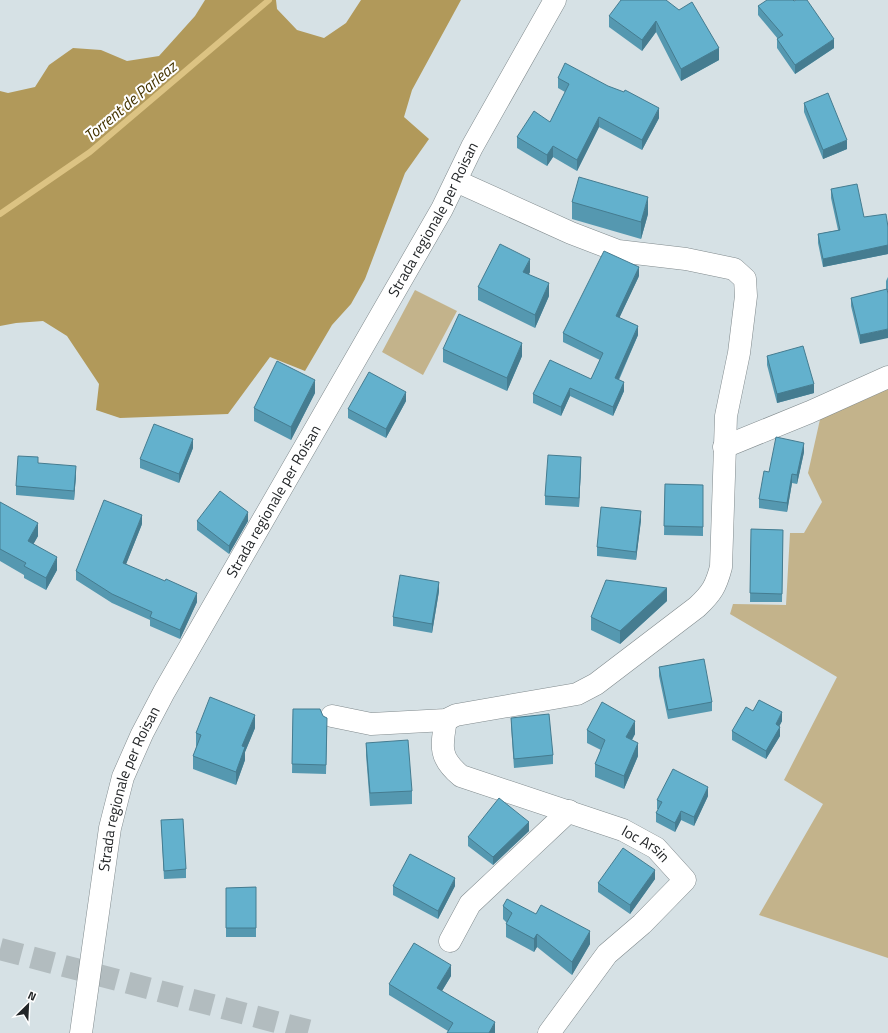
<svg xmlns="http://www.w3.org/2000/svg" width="888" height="1033" viewBox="0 0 888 1033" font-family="'Titillium Web',sans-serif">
	<rect width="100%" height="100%" fill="#d6e1e5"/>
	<path fill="#c3b38b" d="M 415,290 L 457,311 L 423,375 L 382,352 Z
		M 888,386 L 888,958 L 759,915 L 823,804 L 784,780 L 837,677 L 730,614 L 733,604 L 786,605 L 790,533 L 804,533 L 822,502 L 808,473 L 821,415 Z"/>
	<path fill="#b1995a" d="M 205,0 L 276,0 L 277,9 L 297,30 L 324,38 L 346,23 L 361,0 L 461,0 L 412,90 L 404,117 L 429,139 L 405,173 L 365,279 L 351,304 L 332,325 L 305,371 L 270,357 L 228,414 L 120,418 L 96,410 L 99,384 L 67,336 L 43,321 L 16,323 L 0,326 L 0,91 L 8,93 L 35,87 L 49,65 L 73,48 L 101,50 L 127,61 L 159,56 L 195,16 Z"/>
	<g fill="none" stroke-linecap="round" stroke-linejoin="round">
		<path stroke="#dcc383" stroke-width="6" d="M 0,214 L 90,152 L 269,0"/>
		<path stroke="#b2bcbf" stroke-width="22" stroke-dasharray="22 11" stroke-linecap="butt" d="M 0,949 L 318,1033"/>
		<g stroke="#808a8d" stroke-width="23">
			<g id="minor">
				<path d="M 724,447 L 810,412 L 888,377"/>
				<path d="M 332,716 L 371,724 L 446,720 L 456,715 L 577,694 L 596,684 L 697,607 C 712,593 716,586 721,567 L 726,416 L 739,353 L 746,296 L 745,279 L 734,269 L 686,259 L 618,251 L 571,233 L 456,181"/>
				<path id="s1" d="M 446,720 C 441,747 439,758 461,776 L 623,830 L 656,848 L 685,880 L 642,924 L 607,954 L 549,1033"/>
				<path d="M 450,941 L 470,904 L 569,811"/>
			</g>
		</g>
		<g stroke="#808a8d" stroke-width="23">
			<g id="major">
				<path id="s2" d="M 81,1033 L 110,828 L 123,777 L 142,734 L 164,692 L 442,209 L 472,147 L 555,0"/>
			</g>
		</g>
		<use href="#minor" stroke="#fff" stroke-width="22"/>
		<use href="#major" stroke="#fff" stroke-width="22"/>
	</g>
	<path fill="#5598b0" d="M 666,0 L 719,60 L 681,81 L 656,32 L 642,51 L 609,27 L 609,16 Z
		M 758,6 L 834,48 L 795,74 L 777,48 L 777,39 L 778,39 L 758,15 Z
		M 558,78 L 659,118 L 642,150 L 599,127 L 577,171 L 553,157 L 547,166 L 517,148 L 517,137 L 550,122 L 565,92 L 558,88 Z
		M 804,103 L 847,149 L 823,159 L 804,112 Z
		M 831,189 L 864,217 L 888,227 L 888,254 L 823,267 L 818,243 L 818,234 L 838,230 L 831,198 Z
		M 572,202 L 648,214 L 641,239 L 572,219 Z
		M 530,272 L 529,274 L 549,296 L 535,328 L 478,300 L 478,287 Z
		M 639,276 L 619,318 L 638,335 L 619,380 L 624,391 L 613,416 L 570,396 L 561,416 L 533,403 L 533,394 L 591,379 L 600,360 L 563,342 L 563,333 Z
		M 888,277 L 888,291 L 887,290 L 860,344 L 851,306 L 851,298 L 886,290 L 886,281 Z
		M 443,349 L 522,356 L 507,391 L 443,362 Z
		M 767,356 L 814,393 L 777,403 L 767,365 Z
		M 315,393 L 291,440 L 254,421 L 254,408 Z
		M 406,401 L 386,438 L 348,418 L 348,409 Z
		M 193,448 L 179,483 L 140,468 L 140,459 Z
		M 804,452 L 797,484 L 792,483 L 787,512 L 759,508 L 759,499 L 769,472 Z
		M 38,463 L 76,475 L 74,500 L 16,495 L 16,486 Z
		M 581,466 L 579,507 L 545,505 L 545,496 Z
		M 665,484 L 703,485 L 703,536 L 664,535 Z
		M 0,502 L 38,536 L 33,544 L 57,570 L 46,590 L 24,578 L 24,575 L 0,561 Z
		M 641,520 L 636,560 L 597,556 L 597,547 Z
		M 197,521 L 248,521 L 229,554 L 197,530 Z
		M 142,524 L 126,564 L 197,602 L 180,639 L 150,626 L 150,620 L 112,603 L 76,580 L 76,571 Z
		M 751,529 L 783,530 L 782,602 L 750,602 Z
		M 439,591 L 432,633 L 393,626 L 393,617 Z
		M 667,601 L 620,644 L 591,630 L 591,617 Z
		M 659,667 L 712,702 L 712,711 L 668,719 L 659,676 Z
		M 293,709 L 327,727 L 326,774 L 292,773 Z
		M 753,711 L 782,721 L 779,726 L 780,736 L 766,759 L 732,740 L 732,731 Z
		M 511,718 L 553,755 L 553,764 L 514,768 L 511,726 Z
		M 255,728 L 245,752 L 245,760 L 236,785 L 193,769 L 193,756 L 197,746 L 196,746 L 196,733 Z
		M 587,730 L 635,734 L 632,740 L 638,756 L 624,789 L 595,777 L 595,764 L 601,750 L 587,743 Z
		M 366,743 L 412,791 L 412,804 L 370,806 L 366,755 Z
		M 708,796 L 694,826 L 681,820 L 675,832 L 656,822 L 656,813 L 659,809 L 657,809 L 657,800 Z
		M 161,820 L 186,869 L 186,878 L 164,879 Z
		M 529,831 L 493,865 L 468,846 L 468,837 Z
		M 655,879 L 630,914 L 598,892 L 598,883 Z
		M 393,886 L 455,886 L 438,919 L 393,895 Z
		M 256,887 L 256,937 L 226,937 L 226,888 Z
		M 503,906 L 590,944 L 572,975 L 537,947 L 534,952 L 506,937 L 506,924 L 507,923 L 503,919 Z
		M 451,976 L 442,991 L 495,1033 L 448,1031 L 389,995 L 389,984 Z"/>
	<path fill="#457c90" d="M 656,21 L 656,32 L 642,51 L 642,40 Z
		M 834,39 L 834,48 L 795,74 L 795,65 Z
		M 719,48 L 719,60 L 681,81 L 681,69 Z
		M 659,108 L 659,118 L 642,150 L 642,140 Z
		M 599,117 L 599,127 L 577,171 L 577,160 Z
		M 847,140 L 847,149 L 823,159 L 823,150 Z
		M 553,146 L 553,157 L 547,166 L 547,155 Z
		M 648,197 L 648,214 L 641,239 L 641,222 Z
		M 888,245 L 888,254 L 823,267 L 823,259 Z
		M 530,259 L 530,272 L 523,285 L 523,272 Z
		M 639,267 L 639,276 L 616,325 L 616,316 Z
		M 549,283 L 549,296 L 535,328 L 535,315 Z
		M 638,326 L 638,335 L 615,387 L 615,378 Z
		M 888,329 L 888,338 L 860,344 L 860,335 Z
		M 522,343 L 522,356 L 507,391 L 507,378 Z
		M 315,380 L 315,393 L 291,440 L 291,427 Z
		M 624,382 L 624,391 L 613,416 L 613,407 Z
		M 814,384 L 814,393 L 777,403 L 777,394 Z
		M 570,388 L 570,396 L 561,416 L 561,407 Z
		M 406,392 L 406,401 L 386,438 L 386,429 Z
		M 193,439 L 193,448 L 179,483 L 179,474 Z
		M 804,443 L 804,452 L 797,484 L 797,475 Z
		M 581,457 L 581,466 L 579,507 L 579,498 Z
		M 76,466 L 76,475 L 74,500 L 74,491 Z
		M 792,474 L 792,483 L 787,512 L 787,503 Z
		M 641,511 L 641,520 L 636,560 L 636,552 Z
		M 248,512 L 248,521 L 229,554 L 229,546 Z
		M 142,515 L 142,524 L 123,572 L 123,563 Z
		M 38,523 L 38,536 L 28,554 L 28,541 Z
		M 57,557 L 57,570 L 46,590 L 46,578 Z
		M 439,582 L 439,591 L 432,633 L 432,624 Z
		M 667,588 L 667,601 L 620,644 L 620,631 Z
		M 197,593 L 197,602 L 180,639 L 180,630 Z
		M 782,712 L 782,721 L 776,733 L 776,724 Z
		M 255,715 L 255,728 L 245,752 L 245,760 L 236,785 L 236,772 L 242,746 Z
		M 635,721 L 635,734 L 626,750 L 626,737 Z
		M 780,727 L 780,736 L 766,759 L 766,751 Z
		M 638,743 L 638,756 L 624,789 L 624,776 Z
		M 708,787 L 708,796 L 694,826 L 694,817 Z
		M 681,811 L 681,820 L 675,832 L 675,823 Z
		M 529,822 L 529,831 L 493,865 L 493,857 Z
		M 655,870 L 655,879 L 630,914 L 630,905 Z
		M 455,878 L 455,886 L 438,919 L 438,911 Z
		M 590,931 L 590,944 L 572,975 L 572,962 Z
		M 537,934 L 537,947 L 534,952 L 534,939 Z
		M 451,965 L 451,976 L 437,999 L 437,988 Z
		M 495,1022 L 495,1033 L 489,1033 Z"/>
	<path fill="#63b1cd" stroke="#457c90" d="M 621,0 L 666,0 L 679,10 L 692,2 L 719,48 L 681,69 L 656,21 L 642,40 L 609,16 Z
		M 767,0 L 793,0 L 794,1 L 796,0 L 807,0 L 834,39 L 795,65 L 777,39 L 783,35 L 758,6 Z
		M 565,63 L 608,86 L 624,92 L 625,90 L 659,108 L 642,140 L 599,117 L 577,160 L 553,146 L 547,155 L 517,137 L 534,111 L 550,122 L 569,84 L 558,78 Z
		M 828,93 L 847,140 L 823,150 L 804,103 Z
		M 579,177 L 648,197 L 641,222 L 572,202 Z
		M 857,184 L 864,217 L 886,214 L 888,227 L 888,245 L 823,259 L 818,234 L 840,230 L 831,189 Z
		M 500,244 L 530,259 L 523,272 L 549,283 L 535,315 L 478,287 Z
		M 604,251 L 639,267 L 616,316 L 638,326 L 615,378 L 624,382 L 613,407 L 570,388 L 561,407 L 533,394 L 550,360 L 591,379 L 603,353 L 563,333 Z
		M 887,289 L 888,294 L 888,329 L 860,335 L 851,298 Z
		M 459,314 L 522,343 L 507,378 L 443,349 Z
		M 803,346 L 814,384 L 777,394 L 767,356 Z
		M 277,361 L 315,380 L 291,427 L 254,408 Z
		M 369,372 L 406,392 L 386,429 L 348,409 Z
		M 154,424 L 193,439 L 179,474 L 140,459 Z
		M 776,437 L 804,443 L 797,475 L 792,474 L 787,503 L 759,499 L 764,471 L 769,472 Z
		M 548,455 L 581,457 L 579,498 L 545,496 Z
		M 18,456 L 38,457 L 38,463 L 76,466 L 74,491 L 16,486 Z
		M 665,484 L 703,485 L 703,527 L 664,526 Z
		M 220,491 L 248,512 L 229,546 L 197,521 Z
		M 104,500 L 142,515 L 123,563 L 165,581 L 166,579 L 197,593 L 180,630 L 150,617 L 152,612 L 112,594 L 76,571 Z
		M 0,502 L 38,523 L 28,541 L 57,557 L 46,578 L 24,566 L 26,563 L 0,549 Z
		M 601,507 L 641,511 L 636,552 L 597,547 Z
		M 751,529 L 783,530 L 782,594 L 750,593 Z
		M 400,575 L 439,582 L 432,624 L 393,617 Z
		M 606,580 L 667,588 L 620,631 L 591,617 Z
		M 704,659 L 712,702 L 668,710 L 659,667 Z
		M 210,697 L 255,715 L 242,746 L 245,747 L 236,772 L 193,756 L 201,735 L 196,733 Z
		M 759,700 L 782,712 L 776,724 L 780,727 L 766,751 L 732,731 L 746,707 L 753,711 Z
		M 602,702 L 635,721 L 626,737 L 638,743 L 624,776 L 595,764 L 605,740 L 587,730 Z
		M 293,709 L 320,709 L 323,716 L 327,718 L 326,765 L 292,764 Z
		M 549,714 L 553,755 L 514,759 L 511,718 Z
		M 408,740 L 412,791 L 370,793 L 366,743 Z
		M 673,769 L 708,787 L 694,817 L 681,811 L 675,823 L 656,813 L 662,802 L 657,800 Z
		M 499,798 L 529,822 L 493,857 L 468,837 Z
		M 183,819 L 186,869 L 164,871 L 161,820 Z
		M 623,848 L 655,870 L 630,905 L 598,883 Z
		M 410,854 L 455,878 L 438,911 L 393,886 Z
		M 256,887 L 256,928 L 226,928 L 226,888 Z
		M 507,899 L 536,914 L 541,905 L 590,931 L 572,962 L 537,934 L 534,939 L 506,924 L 512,913 L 503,906 Z
		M 414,943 L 451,965 L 437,988 L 495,1022 L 489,1033 L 447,1033 L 453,1023 L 389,984 Z"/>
	<g text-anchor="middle" stroke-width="4" stroke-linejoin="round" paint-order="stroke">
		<g font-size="15" fill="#232628" stroke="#fff">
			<text dy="5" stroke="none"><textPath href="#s2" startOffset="898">Strada regionale per Roisan</textPath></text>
			<text dy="5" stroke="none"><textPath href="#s2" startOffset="574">Strada regionale per Roisan</textPath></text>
			<text dy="5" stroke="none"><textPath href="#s2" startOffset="250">Strada regionale per Roisan</textPath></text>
			<text dy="5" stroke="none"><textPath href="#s1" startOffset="260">loc Arsin</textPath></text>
		</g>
		<g font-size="16" font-style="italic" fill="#453400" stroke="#fff">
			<text transform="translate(130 101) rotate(-40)" y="6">Torrent de Parleaz</text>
		</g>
	</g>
	<g transform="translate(28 1005) rotate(24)" stroke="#ffffff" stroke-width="3" paint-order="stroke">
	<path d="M0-3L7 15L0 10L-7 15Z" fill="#232628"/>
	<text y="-6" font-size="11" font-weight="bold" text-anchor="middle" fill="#232628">N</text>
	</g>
</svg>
